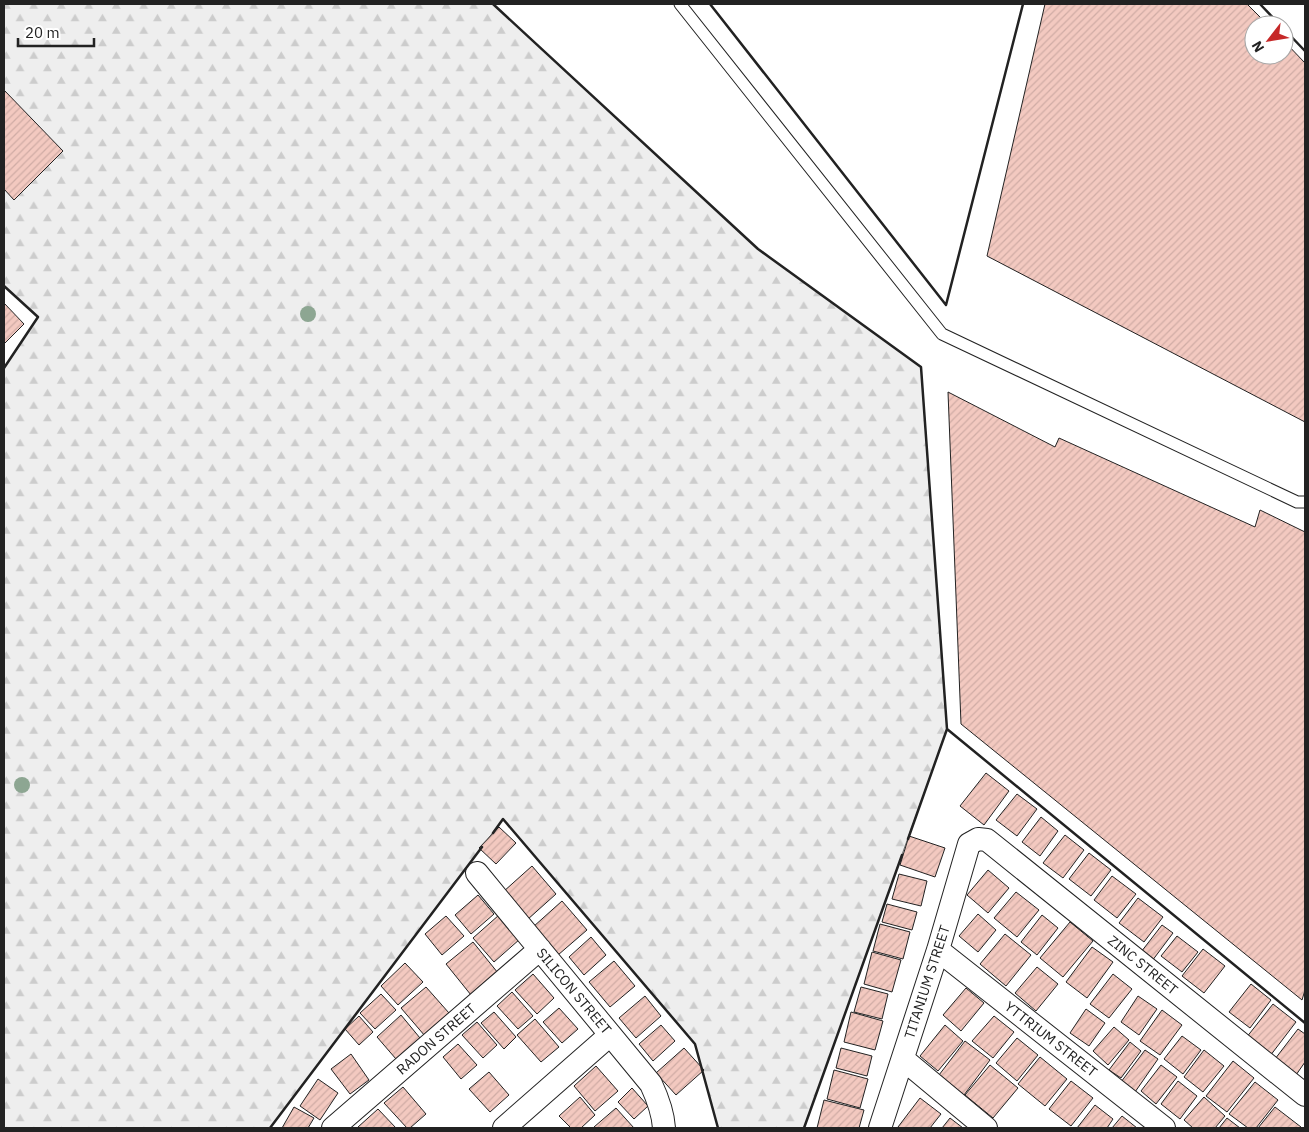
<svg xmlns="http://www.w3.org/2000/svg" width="1309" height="1132" viewBox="0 0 1309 1132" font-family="'IBM Plex Sans',sans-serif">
	<defs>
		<pattern id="forest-firs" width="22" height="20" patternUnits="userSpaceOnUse" patternTransform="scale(1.25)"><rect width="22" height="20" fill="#eee"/><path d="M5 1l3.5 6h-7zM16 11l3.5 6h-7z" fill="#ccc"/></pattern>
		<pattern id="building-hatch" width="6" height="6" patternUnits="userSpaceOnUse" patternTransform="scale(1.25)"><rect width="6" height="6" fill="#f3c9c0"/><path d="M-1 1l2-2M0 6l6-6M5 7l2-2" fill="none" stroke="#d0aca5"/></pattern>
	</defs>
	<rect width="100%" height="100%" fill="#fff"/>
	<path fill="url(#forest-firs)" stroke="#6f6f6f" d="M 4,4 L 493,4 L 758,249 L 921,367 L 947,729 L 804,1128 L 718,1128 L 695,1044 L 503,819 L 270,1128 L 4,1128 L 4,368 L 38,317 L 4,286 Z"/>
	<path fill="url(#building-hatch)" stroke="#222" d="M 1045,4 L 1247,4 L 1268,25 L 1254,25 L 1254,55 L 1284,55 L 1284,41 L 1305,63 L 1305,422 L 987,256 Z
		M 4,90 L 63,151 L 14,200 L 4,189 Z
		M 4,303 L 24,324 L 4,344 Z
		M 948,392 L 1055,447 L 1059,438 L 1255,527 L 1260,510 L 1305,532 L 1305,990 L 1302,1000 L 961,724 Z
		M 986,773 L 1009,791 L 984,825 L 960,806 Z
		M 1017,794 L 1037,809 L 1017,836 L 996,820 Z
		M 1041,817 L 1058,831 L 1040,856 L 1022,842 Z
		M 499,827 L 516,843 L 496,864 L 479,848 Z
		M 1065,835 L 1084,850 L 1063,878 L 1043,863 Z
		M 909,836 L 945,848 L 935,877 L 900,865 Z
		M 1089,853 L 1111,870 L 1091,896 L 1069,879 Z
		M 532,866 L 556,894 L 527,920 L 503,892 Z
		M 988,870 L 1009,888 L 988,913 L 967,895 Z
		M 899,874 L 927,881 L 921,906 L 892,899 Z
		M 1112,876 L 1136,894 L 1117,918 L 1094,900 Z
		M 1016,892 L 1039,910 L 1017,937 L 994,918 Z
		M 478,895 L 494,914 L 471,934 L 455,915 Z
		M 1138,898 L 1163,917 L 1144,942 L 1119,923 Z
		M 562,901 L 587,930 L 558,955 L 533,927 Z
		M 887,904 L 917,912 L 912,930 L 882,922 Z
		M 978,914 L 996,930 L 978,952 L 959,936 Z
		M 499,915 L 520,939 L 494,962 L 473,938 Z
		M 1042,915 L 1058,928 L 1037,955 L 1021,942 Z
		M 446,916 L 464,936 L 442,955 L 425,934 Z
		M 1070,922 L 1093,941 L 1063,977 L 1040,958 Z
		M 880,924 L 910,932 L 903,959 L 873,951 Z
		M 1162,925 L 1173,933 L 1152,961 L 1141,952 Z
		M 1005,934 L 1031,955 L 1006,986 L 980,964 Z
		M 1177,936 L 1198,952 L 1182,972 L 1161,956 Z
		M 591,937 L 606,955 L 584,975 L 569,957 Z
		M 473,942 L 498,973 L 471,995 L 446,964 Z
		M 1092,947 L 1113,962 L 1087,998 L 1066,982 Z
		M 1203,949 L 1225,966 L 1204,993 L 1182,976 Z
		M 872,952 L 901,960 L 892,992 L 864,984 Z
		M 614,961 L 635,986 L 610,1007 L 589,982 Z
		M 405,963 L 423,982 L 398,1005 L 381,986 Z
		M 1037,967 L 1058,984 L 1036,1011 L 1015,993 Z
		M 533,974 L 554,998 L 537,1014 L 515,990 Z
		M 1113,974 L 1132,989 L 1109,1018 L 1090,1004 Z
		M 1251,984 L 1271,1000 L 1250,1028 L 1229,1012 Z
		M 426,987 L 449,1013 L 425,1036 L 401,1008 Z
		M 861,987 L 888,994 L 882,1019 L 854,1012 Z
		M 966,988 L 984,1003 L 961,1031 L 943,1015 Z
		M 512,992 L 533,1016 L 518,1029 L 497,1006 Z
		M 381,994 L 396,1010 L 375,1029 L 360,1013 Z
		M 645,996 L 661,1016 L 636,1038 L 619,1018 Z
		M 1138,996 L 1157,1009 L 1139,1035 L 1121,1022 Z
		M 1273,1004 L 1296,1022 L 1270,1056 L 1246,1038 Z
		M 559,1008 L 578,1029 L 562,1043 L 543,1022 Z
		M 1086,1009 L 1105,1023 L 1089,1046 L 1070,1033 Z
		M 1162,1010 L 1182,1025 L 1160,1055 L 1140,1041 Z
		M 494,1012 L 516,1037 L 504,1049 L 481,1023 Z
		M 851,1012 L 883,1021 L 875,1050 L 844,1042 Z
		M 401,1015 L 420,1038 L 396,1059 L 377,1037 Z
		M 359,1016 L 373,1032 L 359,1045 L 345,1029 Z
		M 994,1016 L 1014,1032 L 993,1058 L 972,1041 Z
		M 535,1019 L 559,1047 L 541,1062 L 517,1035 Z
		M 477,1022 L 497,1045 L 483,1058 L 462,1035 Z
		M 661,1025 L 675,1041 L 653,1061 L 639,1044 Z
		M 945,1025 L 963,1041 L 938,1071 L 920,1056 Z
		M 1114,1027 L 1129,1040 L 1108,1065 L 1093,1051 Z
		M 1298,1029 L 1305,1034 L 1305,1062 L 1296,1075 L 1275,1059 Z
		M 1182,1036 L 1201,1050 L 1183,1074 L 1164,1059 Z
		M 1017,1038 L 1038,1055 L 1017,1081 L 996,1063 Z
		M 965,1041 L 990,1060 L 964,1095 L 939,1075 Z
		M 1130,1042 L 1141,1051 L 1121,1078 L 1109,1070 Z
		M 458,1044 L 477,1065 L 461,1079 L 443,1057 Z
		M 684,1048 L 704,1070 L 676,1095 L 656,1073 Z
		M 841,1048 L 872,1056 L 867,1076 L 836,1068 Z
		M 1145,1050 L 1158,1059 L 1135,1092 L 1121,1082 Z
		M 1204,1050 L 1224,1066 L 1203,1092 L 1184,1077 Z
		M 351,1054 L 369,1080 L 350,1094 L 331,1069 Z
		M 1040,1057 L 1067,1079 L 1045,1106 L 1018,1084 Z
		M 1233,1061 L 1254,1078 L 1227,1112 L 1206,1096 Z
		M 990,1065 L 1018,1088 L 993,1118 L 965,1095 Z
		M 1161,1065 L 1177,1077 L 1156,1104 L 1141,1091 Z
		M 596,1066 L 618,1091 L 595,1111 L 574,1086 Z
		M 834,1070 L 868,1079 L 860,1108 L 827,1099 Z
		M 489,1072 L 509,1095 L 490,1112 L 469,1089 Z
		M 318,1079 L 338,1093 L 320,1120 L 300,1106 Z
		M 1071,1081 L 1093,1098 L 1071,1126 L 1049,1109 Z
		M 1178,1081 L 1197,1096 L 1180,1119 L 1161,1104 Z
		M 1255,1082 L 1278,1100 L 1256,1128 L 1248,1128 L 1229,1114 Z
		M 403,1087 L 426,1114 L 410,1128 L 407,1128 L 384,1103 Z
		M 632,1088 L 648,1106 L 634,1119 L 618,1102 Z
		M 580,1097 L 595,1115 L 581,1128 L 571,1128 L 559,1116 Z
		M 1204,1097 L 1225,1116 L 1215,1128 L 1193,1128 L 1184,1120 Z
		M 920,1098 L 941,1114 L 930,1128 L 900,1128 L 898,1127 Z
		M 824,1100 L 864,1110 L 859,1128 L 817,1128 Z
		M 1095,1105 L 1113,1119 L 1107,1128 L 1077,1128 Z
		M 294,1107 L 314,1118 L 308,1128 L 282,1128 Z
		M 1275,1107 L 1301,1127 L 1300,1128 L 1258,1128 Z
		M 616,1108 L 634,1128 L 594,1128 L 594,1127 Z
		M 378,1109 L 396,1128 L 359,1128 L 358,1127 Z
		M 1122,1116 L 1137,1128 L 1112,1128 Z
		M 950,1118 L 963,1128 L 942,1128 Z
		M 1227,1118 L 1240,1128 L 1219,1128 Z"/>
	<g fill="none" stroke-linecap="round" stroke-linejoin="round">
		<g stroke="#222" stroke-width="13">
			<path id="lane" d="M 680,4 L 942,334 L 1297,502 L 1305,502"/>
		</g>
		<g stroke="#222" stroke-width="24">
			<path id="street" d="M 477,873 L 651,1084 C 658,1099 663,1112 664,1128
				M 938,950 L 1164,1128
				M 903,1059 L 986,1128
				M 333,1128 L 540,949
				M 504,1128 L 610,1035
				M 880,1128 L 938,950 L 969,844 L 978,839 L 987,840 L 1305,1095"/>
		</g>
		<use href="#lane" stroke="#fff" stroke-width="11"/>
		<use href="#street" stroke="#fff" stroke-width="22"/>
		<path stroke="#222" stroke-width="2.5" d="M 493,4 L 758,249 L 921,367 L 947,729 L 908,839
			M 710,4 L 946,305 L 1023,4
			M 1260,4 L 1280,25
			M 1284,29 L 1305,51
			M 4,286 L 38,317 L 4,368
			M 947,729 L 1305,1023
			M 493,833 L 503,819 L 695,1044 L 718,1128
			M 270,1128 L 482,847
			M 804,1128 L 902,855"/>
	</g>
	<g fill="#8da692">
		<circle cx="308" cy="314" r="8"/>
		<circle cx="22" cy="785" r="8"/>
	</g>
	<g text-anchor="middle" stroke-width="4" stroke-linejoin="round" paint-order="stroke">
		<g font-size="14" fill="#222" stroke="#fff">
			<text transform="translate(1143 965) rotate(39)" y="5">ZINC STREET</text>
			<text transform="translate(927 982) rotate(-72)" y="5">TITANIUM STREET</text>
			<text transform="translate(574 991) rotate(50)" y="5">SILICON STREET</text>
			<text transform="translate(436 1039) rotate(-41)" y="5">RADON STREET</text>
			<text transform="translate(1051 1039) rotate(38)" y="5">YTTRIUM STREET</text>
		</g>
	</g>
	<rect width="1309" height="1132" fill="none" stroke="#222222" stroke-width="10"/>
	<g transform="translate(1269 40) rotate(239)"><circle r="24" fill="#ffffff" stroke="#a7a7a7"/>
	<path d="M0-4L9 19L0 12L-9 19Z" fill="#c62828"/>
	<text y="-8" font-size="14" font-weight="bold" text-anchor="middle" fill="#222222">N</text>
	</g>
	<path d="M18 38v8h76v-8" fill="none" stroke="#222222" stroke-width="2.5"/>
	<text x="25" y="38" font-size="15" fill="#222222" stroke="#ffffff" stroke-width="4" paint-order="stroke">20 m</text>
</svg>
